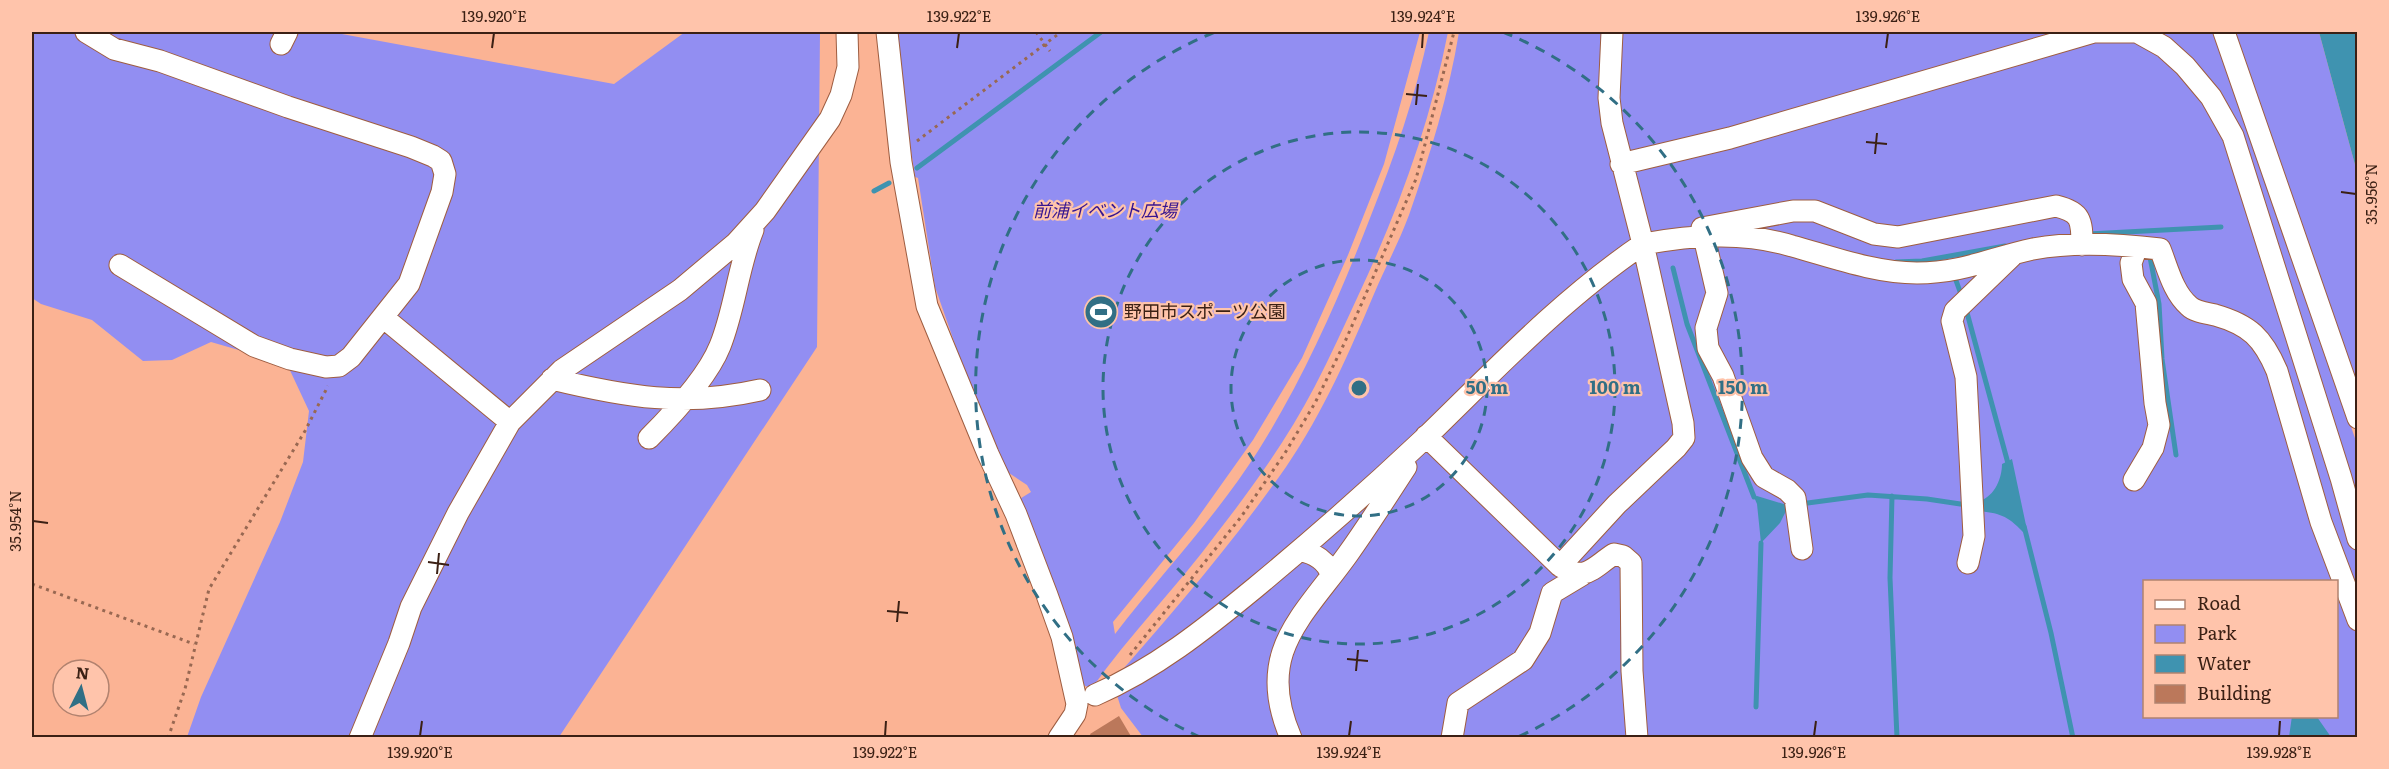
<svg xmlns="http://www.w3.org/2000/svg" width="2389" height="769" viewBox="0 0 2389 769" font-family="Literata,'Noto Sans JP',serif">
	<rect width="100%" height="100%" fill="#fbb394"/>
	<path fill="#928ef2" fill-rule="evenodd" d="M 32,32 L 331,32 L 614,84 L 685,32 L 820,32 L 817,347 L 559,737 L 187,737 L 201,697 L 280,522 L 303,462 L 309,411 L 287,364 L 211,342 L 172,360 L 143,361 L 92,320 L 41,304 L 32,298 Z
		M 897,32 L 1420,32 L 1384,164 L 1348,255 L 1302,358 L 1253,440 L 1194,523 L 1113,622 L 1115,634 C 1162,573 1217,516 1258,451 C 1304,378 1339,298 1370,218 C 1394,158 1416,95 1429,32 L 1448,32 C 1430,124 1398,211 1358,296 C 1344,326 1330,357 1315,386 C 1288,438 1253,487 1217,533 C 1177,587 1130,634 1092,688 L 1085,686 L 1081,681 L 1018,500 L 1031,492 L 1027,485 L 1006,471 L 985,430 L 935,287 L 918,178 L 915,177 L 909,137 Z
		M 1459,32 L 1606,32 L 1636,238 L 1258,580 L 1109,685 C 1171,615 1232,544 1286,467 C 1323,413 1349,353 1374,294 C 1385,268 1399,242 1409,215 C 1430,155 1449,94 1459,32 Z
		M 1620,32 L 2070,32 L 1844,100 L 1625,154 L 1615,90 Z
		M 2151,32 L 2215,32 L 2357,444 L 2357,525 L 2237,134 Z
		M 2233,32 L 2319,32 L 2357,172 L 2357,393 Z
		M 2111,36 L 2163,51 L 2213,108 L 2334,473 L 2357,556 L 2357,737 L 1298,738 L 1287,714 L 1289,647 L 1422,447 L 1430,446 L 1559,574 L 1679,451 L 1628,169 ZM 2144,582 L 2336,582 L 2336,716 L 2144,716 Z
		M 1638,255 L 1679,437 L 1562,558 L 1432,435 L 1524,347 Z
		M 1392,474 L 1335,564 L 1314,546 Z
		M 1300,558 L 1325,573 L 1291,619 L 1286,737 L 1143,737 L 1121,708 L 1116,692 Z"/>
	<path fill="#3f93b0" d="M 2319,32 L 2357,32 L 2357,172 Z
		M 2012,459 L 2027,530 L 2023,532 C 2007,515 1999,513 1977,511 L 1976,502 C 1993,499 2002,480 2002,464 Z
		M 1757,496 L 1787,505 L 1788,507 L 1780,523 L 1761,543 L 1757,504 L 1754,497 Z
		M 2292,716 L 2317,717 L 2331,737 L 2289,737 Z"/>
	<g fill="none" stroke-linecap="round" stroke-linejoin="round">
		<path stroke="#3f93b0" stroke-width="5" d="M 917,168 L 1101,32
			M 874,191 L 889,183
			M 2088,234 L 2221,227
			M 2149,252 L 2159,304 L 2162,359 L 2176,455
			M 1896,262 L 1922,261 L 2005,246
			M 1673,268 L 1687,324 L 1754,497
			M 1954,275 L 1962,297
			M 1966,309 L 2009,467
			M 1892,496 L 1890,578 L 1897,738
			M 1800,504 L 1868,495 L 1927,499 L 1967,505
			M 2024,526 L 2051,633 L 2073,738
			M 1756,707 L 1761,543"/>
	</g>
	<path fill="#bb785b" d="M 1119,716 L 1132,738 L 1092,738 L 1090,734 Z"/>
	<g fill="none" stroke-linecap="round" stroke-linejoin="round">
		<g stroke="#9e5d41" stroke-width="23">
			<path id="minor" d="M 86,32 L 114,49 L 160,61 L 288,107 L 411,147 L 433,156 L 441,161 L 445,174 L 442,192 L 409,284 L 351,357 L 339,366 L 326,367 L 290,359 L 254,346 L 120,265
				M 887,32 L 901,162 L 927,306 L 988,454 L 1016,514 L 1047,595 L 1062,637 L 1077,704 L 1075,714 L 1059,738
				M 2224,32 L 2358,418
				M 281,44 L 287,32
				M 1621,164 L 1730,138 L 2094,32 L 2137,32 L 2164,47 L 2185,66 L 2211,97 L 2233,136 L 2341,478 L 2358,539
				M 384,318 L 510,422
				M 552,379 C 626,397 685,407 760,390
				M 1426,436 L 1560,566 L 1617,504 L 1676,448 L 1684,438 L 1683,423 L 1643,244 C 1693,235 1743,231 1792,246 C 1832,257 1875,273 1917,273 C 1962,273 1991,258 2033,249 C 2074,241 2119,244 2160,249 C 2168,269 2173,292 2189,306 C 2195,312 2207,313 2215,315 C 2250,325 2263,338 2277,371 L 2321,522 L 2358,620
				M 649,438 C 672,415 708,376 720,346 C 735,309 738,267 753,230
				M 2134,480 L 2153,448 L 2159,425 L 2155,403 L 2146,303 L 2133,279 L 2131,263 L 2137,247
				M 1802,549 L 1795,498 L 1787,490 L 1764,477 L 1752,458 L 1723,376 L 1708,348 L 1706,328 L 1717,293 L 1702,228 L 1793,211 L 1815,211 L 1874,234 L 1898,237 L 2056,206 C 2081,212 2082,220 2082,245
				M 1300,551 C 1313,552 1329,562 1331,576
				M 1968,563 L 1974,536 L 1966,377 L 1952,321 L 1955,311 L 2012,256
				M 1560,566 C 1586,582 1591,569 1614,554 L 1623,556 L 1631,563 L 1632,671 L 1637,738
				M 1095,695 C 1155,669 1205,629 1256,587 C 1314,539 1371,489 1426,437 C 1496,369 1562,299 1643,244 L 1612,123 L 1609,98 L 1612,32
				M 360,738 L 399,643 L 411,607 L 458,513 L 510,422 L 562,370 L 680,290 L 736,243 L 765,211 L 830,119 L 841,95 L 848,67 L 847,32
				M 1291,738 C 1254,653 1302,618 1348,554 C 1368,526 1387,496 1406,467
				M 1452,738 L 1458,703 L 1523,660 L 1540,633 L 1552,593 L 1582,575"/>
		</g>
		<path stroke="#986852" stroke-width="3" stroke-dasharray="3 4.5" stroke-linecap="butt" d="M 1036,32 L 1050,51
			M 917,141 L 1061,32
			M 32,584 L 194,644
			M 1130,655 L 1241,517 L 1285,453 L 1315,403 L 1344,344 L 1416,179 L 1454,32
			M 168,738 L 185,689 L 209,589 L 305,431 L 328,386"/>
		<use href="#minor" stroke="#fff" stroke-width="21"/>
	</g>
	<path fill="none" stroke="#3b2014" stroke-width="2" d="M 492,48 L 494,33M 957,48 L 959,33M 1422,48 L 1423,33M 1886,48 L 1888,33M 1406,94 L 1427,96M 1416,105 L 1418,84M 1866,142 L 1887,144M 1875,154 L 1877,133M 2341,192 L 2356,194M 33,521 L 48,523M 428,562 L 449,565M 437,574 L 439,553M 887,611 L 908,613M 897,622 L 899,601M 1347,659 L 1368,661M 1356,671 L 1358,650M 420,736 L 422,721M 885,736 L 886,721M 1349,736 L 1351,721M 1814,736 L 1816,721M 2279,736 L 2280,721"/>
	<g fill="none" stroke="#316f85" stroke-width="3" stroke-dasharray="10 8">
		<circle cx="1359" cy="388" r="128"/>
		<circle cx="1359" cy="388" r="256"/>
		<path d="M1200 737A384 384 0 0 1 1215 32M1503 32A384 384 0 0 1 1518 737"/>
	</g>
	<defs>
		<g id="stadium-disc" transform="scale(1.725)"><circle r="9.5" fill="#316f85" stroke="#ffc4ab"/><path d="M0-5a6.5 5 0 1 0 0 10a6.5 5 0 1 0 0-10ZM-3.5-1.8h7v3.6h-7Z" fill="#fff"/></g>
	</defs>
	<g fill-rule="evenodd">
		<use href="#stadium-disc" x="1101" y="312"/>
	</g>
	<g text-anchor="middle" stroke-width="4.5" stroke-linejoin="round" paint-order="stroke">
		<g font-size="18" font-style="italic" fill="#361591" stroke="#ffc4ab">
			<text x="1105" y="217">前浦イベント広場</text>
		</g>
		<g font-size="18" fill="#3b2014" stroke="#ffc4ab" text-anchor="start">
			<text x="1124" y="318">野田市スポーツ公園</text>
		</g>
	</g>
	<circle cx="1359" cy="388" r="9" fill="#316f85" stroke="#ffc4ab" stroke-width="3"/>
	<g font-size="18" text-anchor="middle" font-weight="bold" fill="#316f85" stroke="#ffc4ab" stroke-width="4.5" stroke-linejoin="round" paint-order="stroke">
		<text x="1487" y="394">50 m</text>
		<text x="1615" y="394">100 m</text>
		<text x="1743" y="394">150 m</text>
	</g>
	<rect width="2389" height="769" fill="none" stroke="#ffc4ab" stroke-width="66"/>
	<rect x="2143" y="580" width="195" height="138" fill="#ffc4ab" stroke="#b1826f" stroke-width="1.5"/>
	<rect x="2155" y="600" width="30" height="9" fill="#ffffff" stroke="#b1826f" stroke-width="1.5"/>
	<text x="2197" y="610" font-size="18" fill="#3b2014">Road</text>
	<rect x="2155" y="625" width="30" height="18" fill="#928ef2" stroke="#b1826f" stroke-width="1.5"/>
	<text x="2197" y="640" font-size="18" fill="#3b2014">Park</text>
	<rect x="2155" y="655" width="30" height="18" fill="#3f93b0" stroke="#b1826f" stroke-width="1.5"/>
	<text x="2197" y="670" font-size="18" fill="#3b2014">Water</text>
	<rect x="2155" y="685" width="30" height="18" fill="#bb785b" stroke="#b1826f" stroke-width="1.5"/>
	<text x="2197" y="700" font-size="18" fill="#3b2014">Building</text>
	<g transform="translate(81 688) rotate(6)"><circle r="28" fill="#ffc4ab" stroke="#b1826f" stroke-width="1.5"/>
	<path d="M0-4.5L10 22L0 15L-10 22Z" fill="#316f85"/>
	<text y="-9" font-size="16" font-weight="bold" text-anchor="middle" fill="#3b2014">N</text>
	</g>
	<rect x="33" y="33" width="2323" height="703" fill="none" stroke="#3b2014" stroke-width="2"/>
	<g font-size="15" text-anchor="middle" fill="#3b2014">
		<text x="494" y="22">139.920°E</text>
		<text x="959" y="22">139.922°E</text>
		<text x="1423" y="22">139.924°E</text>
		<text x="1888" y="22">139.926°E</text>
		<text transform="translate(2372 194) rotate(-90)" y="5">35.956°N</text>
		<text transform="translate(16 521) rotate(-90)" y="5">35.954°N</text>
		<text x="420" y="758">139.920°E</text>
		<text x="885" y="758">139.922°E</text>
		<text x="1349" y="758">139.924°E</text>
		<text x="1814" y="758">139.926°E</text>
		<text x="2279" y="758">139.928°E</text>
	</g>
</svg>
